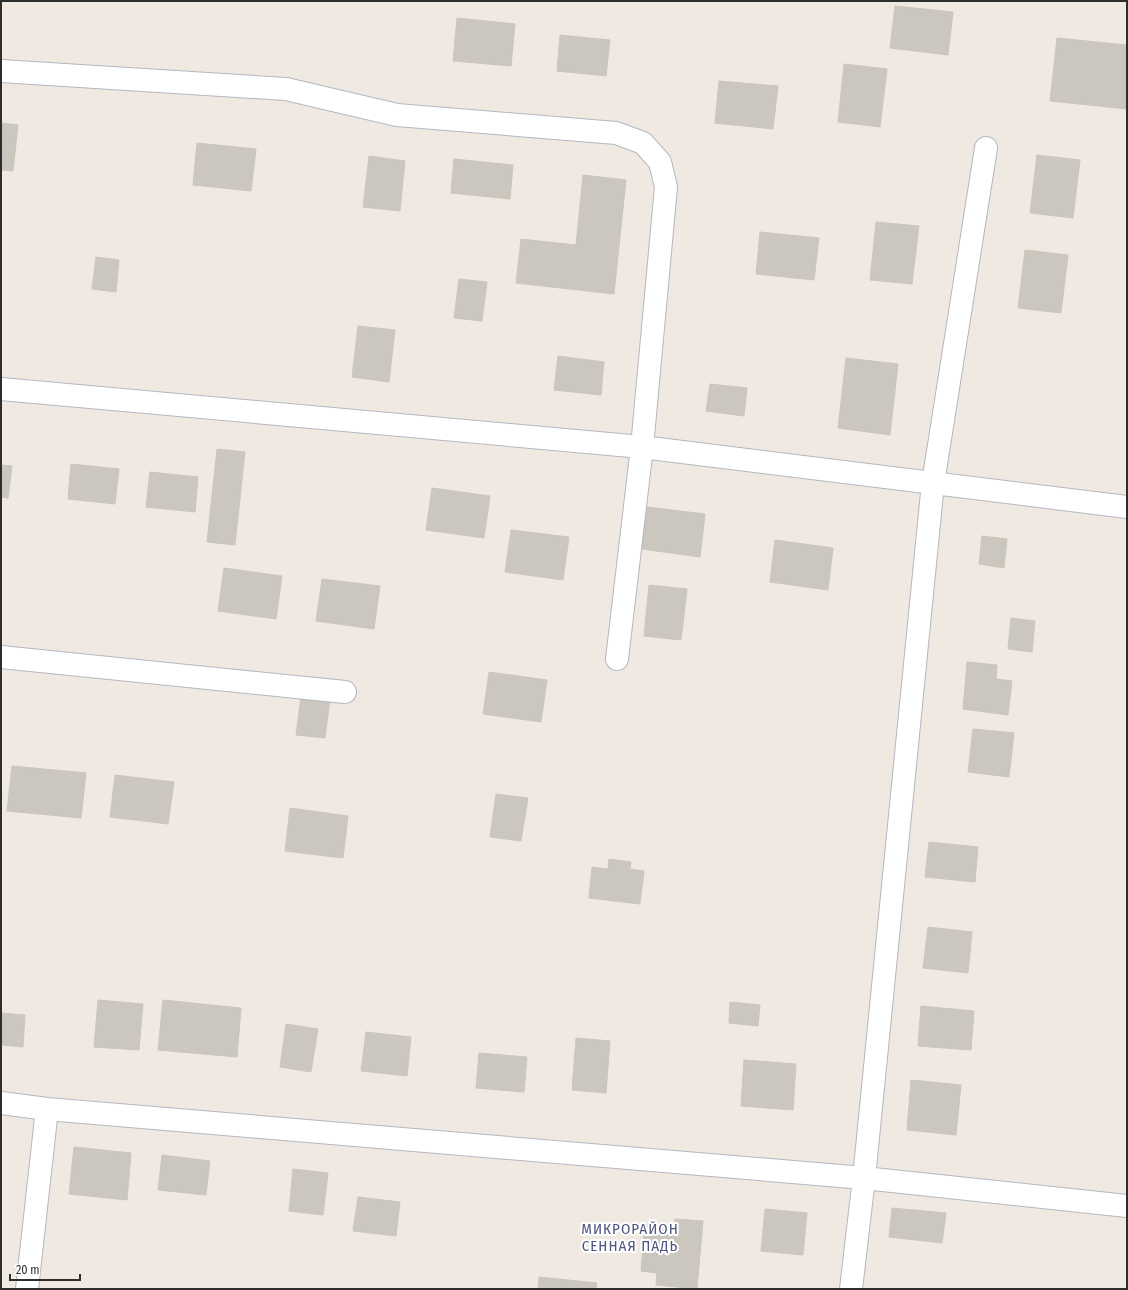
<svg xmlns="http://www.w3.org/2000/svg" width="1128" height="1290" viewBox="0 0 1128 1290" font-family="'Fira Sans Condensed',sans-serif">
	<rect width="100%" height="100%" fill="#efe9e1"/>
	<path fill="#cbc7bf" stroke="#cbc5ba" d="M 895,6 L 953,12 L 948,55 L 890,48 Z
		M 457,18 L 515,24 L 511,66 L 453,61 Z
		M 560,35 L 610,40 L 606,76 L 557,71 Z
		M 1057,38 L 1127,45 L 1127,109 L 1050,101 Z
		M 844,64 L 887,69 L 880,127 L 838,122 Z
		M 719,81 L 778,86 L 773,129 L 715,123 Z
		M 1,123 L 18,125 L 13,171 L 1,170 Z
		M 197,143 L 256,149 L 251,191 L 193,185 Z
		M 1037,155 L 1080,160 L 1073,218 L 1030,213 Z
		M 369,156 L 405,161 L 400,211 L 363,207 Z
		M 454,159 L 513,165 L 510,199 L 451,193 Z
		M 583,175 L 626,180 L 614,294 L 516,283 L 521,239 L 576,245 Z
		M 876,222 L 919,226 L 912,284 L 870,280 Z
		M 760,232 L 819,238 L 814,280 L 756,274 Z
		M 1025,250 L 1068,255 L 1061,313 L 1018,308 Z
		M 96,257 L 119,260 L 116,292 L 92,289 Z
		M 459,279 L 487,282 L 482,321 L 454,318 Z
		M 358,326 L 395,330 L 389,382 L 352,377 Z
		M 558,356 L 604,362 L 601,395 L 554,390 Z
		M 846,358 L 898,364 L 890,435 L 838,428 Z
		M 710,384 L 747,388 L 744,416 L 706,411 Z
		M 217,449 L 245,452 L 235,545 L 207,542 Z
		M 71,464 L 119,469 L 115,504 L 68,499 Z
		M 1,465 L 12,466 L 8,498 L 1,497 Z
		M 150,472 L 198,477 L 195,512 L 146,507 Z
		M 432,488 L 490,496 L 484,538 L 426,530 Z
		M 647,507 L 705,514 L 700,557 L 642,549 Z
		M 511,530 L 569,537 L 563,580 L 505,572 Z
		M 982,536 L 1007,539 L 1004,568 L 979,564 Z
		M 775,540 L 833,548 L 828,590 L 770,582 Z
		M 224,568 L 282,576 L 276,619 L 218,611 Z
		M 322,579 L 380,586 L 374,629 L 316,621 Z
		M 649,585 L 687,589 L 681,640 L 644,636 Z
		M 1011,618 L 1035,621 L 1032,652 L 1008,649 Z
		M 967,662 L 997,665 L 996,679 L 1012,681 L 1008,715 L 963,709 Z
		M 489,672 L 547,680 L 541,722 L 483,714 Z
		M 301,696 L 330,699 L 325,738 L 296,735 Z
		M 973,729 L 1014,733 L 1009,777 L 968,772 Z
		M 12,766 L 86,773 L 81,818 L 7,811 Z
		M 115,775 L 174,782 L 168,824 L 110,817 Z
		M 496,794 L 528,798 L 521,841 L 490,837 Z
		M 290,808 L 348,816 L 343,858 L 285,851 Z
		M 929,842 L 978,847 L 975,882 L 925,877 Z
		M 609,859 L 631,862 L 630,869 L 644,871 L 640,904 L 589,898 L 592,867 L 608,869 Z
		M 928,927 L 972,932 L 968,973 L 923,968 Z
		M 98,1000 L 143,1004 L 139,1050 L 94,1047 Z
		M 163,1000 L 241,1008 L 237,1057 L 158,1050 Z
		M 730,1002 L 760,1005 L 758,1026 L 729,1023 Z
		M 921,1006 L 974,1011 L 971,1050 L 918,1046 Z
		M 1,1013 L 25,1015 L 23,1047 L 1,1045 Z
		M 286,1024 L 318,1029 L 311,1072 L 280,1067 Z
		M 366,1032 L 411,1037 L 407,1076 L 361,1071 Z
		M 576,1038 L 610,1041 L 606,1093 L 572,1090 Z
		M 479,1053 L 527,1057 L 524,1092 L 476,1088 Z
		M 744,1060 L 796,1064 L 793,1110 L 741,1106 Z
		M 911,1080 L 961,1085 L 956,1135 L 907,1130 Z
		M 74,1147 L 131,1153 L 127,1200 L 69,1194 Z
		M 162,1155 L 210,1161 L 206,1195 L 158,1190 Z
		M 293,1169 L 328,1173 L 323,1215 L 289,1211 Z
		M 358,1197 L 400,1202 L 396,1236 L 353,1231 Z
		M 892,1208 L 946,1213 L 942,1243 L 889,1237 Z
		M 765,1209 L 807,1213 L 803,1255 L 761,1251 Z
		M 675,1219 L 703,1221 L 697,1289 L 656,1285 L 657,1273 L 641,1271 L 645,1224 L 675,1227 Z
		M 539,1277 L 597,1283 L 596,1289 L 538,1289 Z"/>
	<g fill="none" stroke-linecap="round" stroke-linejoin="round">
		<g stroke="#b4b7c1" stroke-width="24">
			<path id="minor" d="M 1,71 L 286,89 L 397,115 L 616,133 L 643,143 L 660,162 L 666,187 L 642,447 L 617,659
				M 1,389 L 642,447 L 1127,507
				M 1,657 L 345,692
				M 1,1103 L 47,1109 L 864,1178 L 1127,1206
				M 27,1289 L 47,1109
				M 851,1289 L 864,1178 L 933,483 L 986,148"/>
		</g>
		<use href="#minor" stroke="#fff" stroke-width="22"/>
	</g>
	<g text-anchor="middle" stroke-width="4" stroke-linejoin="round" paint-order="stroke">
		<g font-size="15" letter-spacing="1" fill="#4d5680" stroke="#fff">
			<text x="630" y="1234">МИКРОРАЙОН<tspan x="630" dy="17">СЕННАЯ ПАДЬ</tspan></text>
		</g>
	</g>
	<rect width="1128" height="1290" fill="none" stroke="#2e2e2e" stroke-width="4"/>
	<path d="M10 1274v6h70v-6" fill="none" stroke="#2e2e2e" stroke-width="2"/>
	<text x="16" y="1274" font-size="12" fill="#2e2e2e" stroke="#ffffff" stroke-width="3" paint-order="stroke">20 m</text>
</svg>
